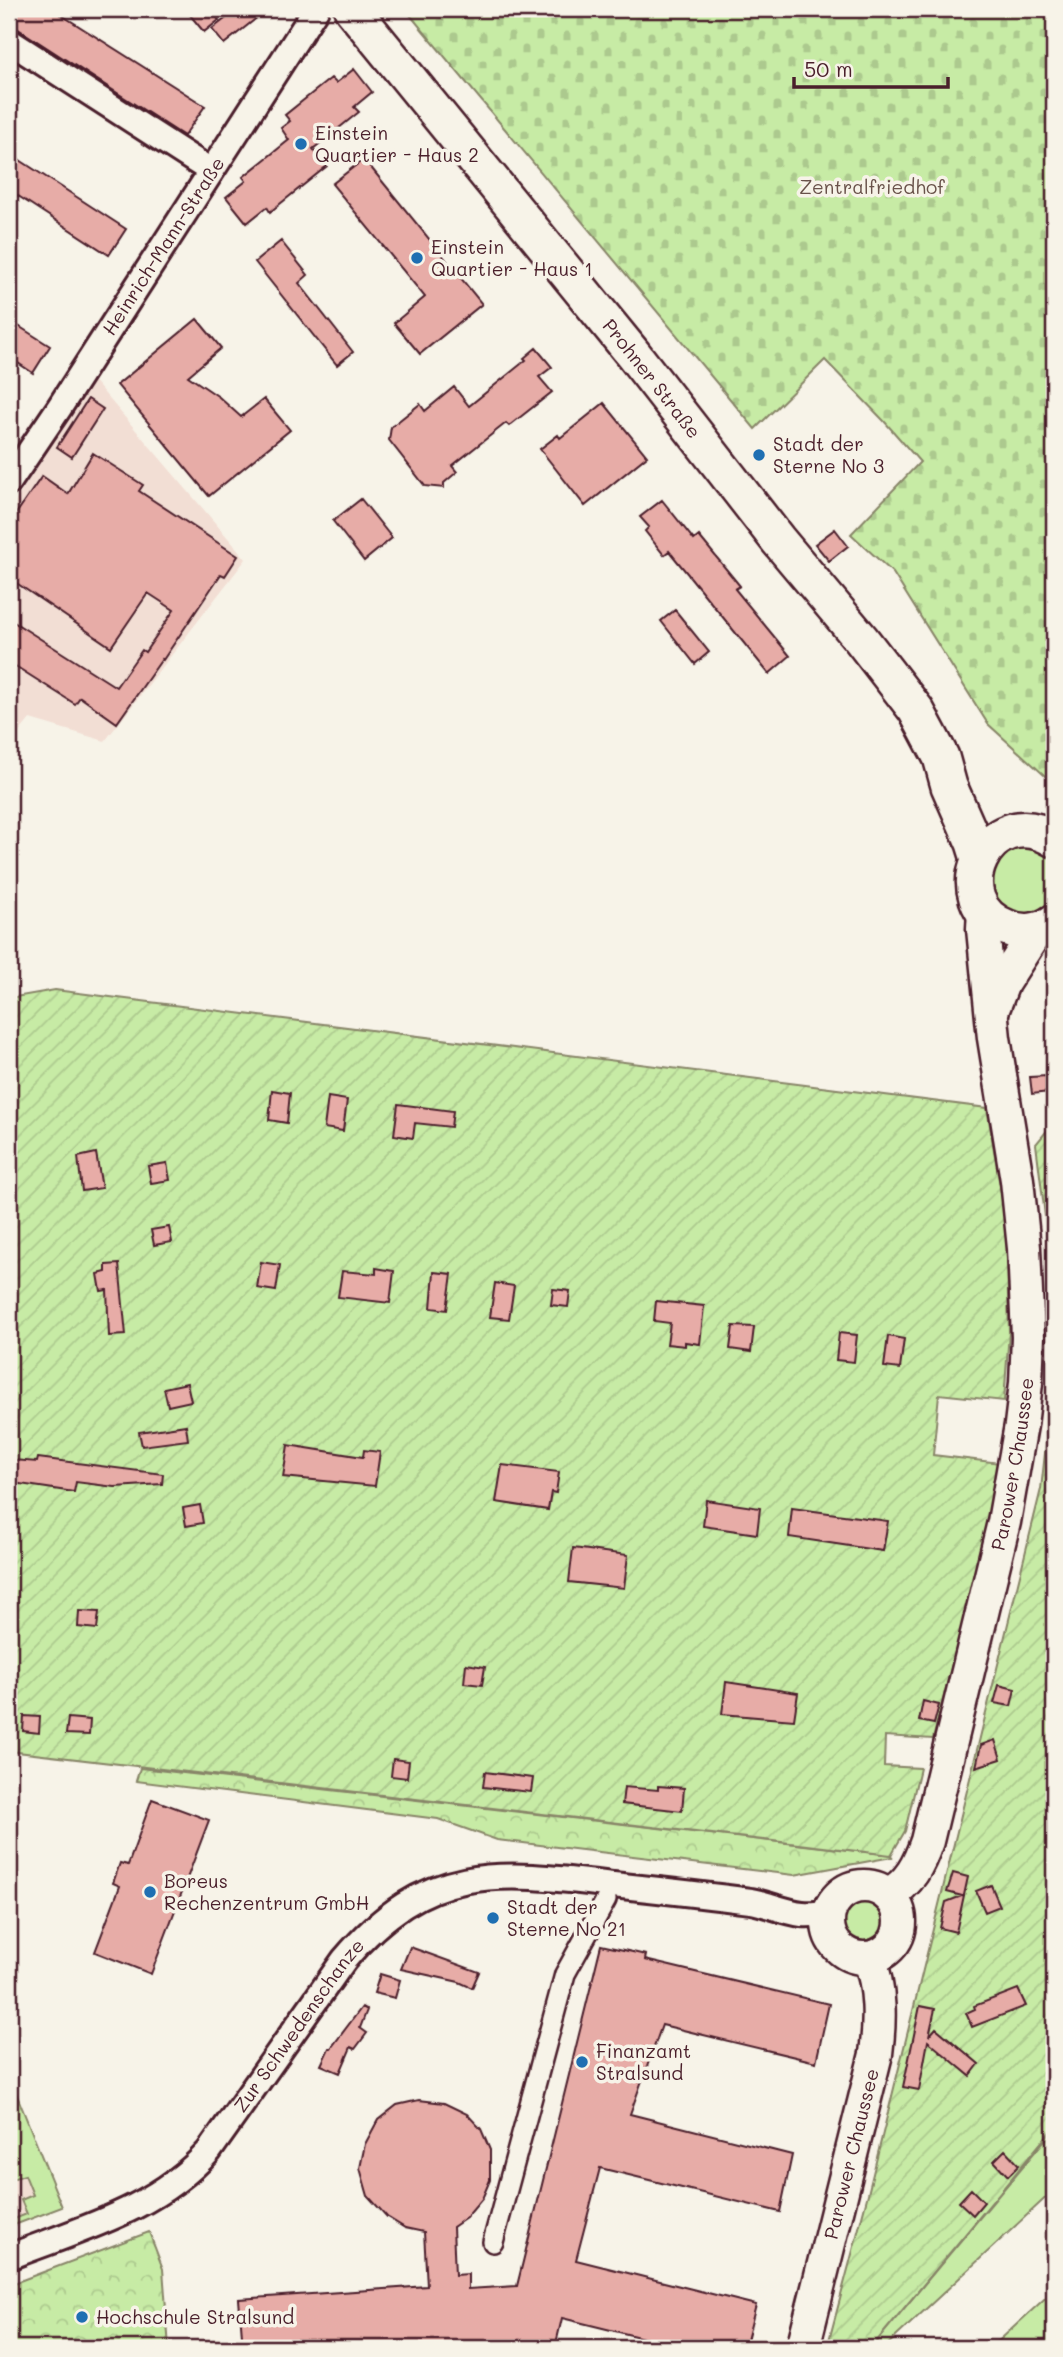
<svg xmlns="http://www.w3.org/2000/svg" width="1063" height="2357" viewBox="0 0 1063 2357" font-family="Mali,sans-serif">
	<defs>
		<pattern id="forest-crowns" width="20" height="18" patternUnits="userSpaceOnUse" patternTransform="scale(1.75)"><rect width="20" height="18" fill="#c7eba5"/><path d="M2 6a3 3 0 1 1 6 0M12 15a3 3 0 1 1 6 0" fill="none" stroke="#acc98e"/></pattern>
		<pattern id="cemetery-stones" width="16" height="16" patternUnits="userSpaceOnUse" patternTransform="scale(1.75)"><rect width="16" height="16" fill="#c7eba5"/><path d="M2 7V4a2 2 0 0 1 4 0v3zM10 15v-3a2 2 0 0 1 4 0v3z" fill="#acc98e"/></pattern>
		<pattern id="garden-furrows" width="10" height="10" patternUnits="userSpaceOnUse" patternTransform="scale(1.75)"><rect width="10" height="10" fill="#c7eba5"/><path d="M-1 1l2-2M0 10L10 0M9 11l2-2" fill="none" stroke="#acc98e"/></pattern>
	</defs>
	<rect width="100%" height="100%" fill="#f7f3e8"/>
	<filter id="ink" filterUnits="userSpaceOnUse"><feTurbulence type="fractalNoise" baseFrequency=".0143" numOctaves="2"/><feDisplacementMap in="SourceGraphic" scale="14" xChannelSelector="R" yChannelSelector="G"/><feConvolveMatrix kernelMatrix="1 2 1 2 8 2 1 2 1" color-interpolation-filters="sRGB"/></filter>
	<g filter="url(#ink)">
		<path fill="#f2ded4" d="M 93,380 L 246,559 L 105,741 L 30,719 L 9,745 L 9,511 Z
			M 16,2093 L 62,2207 L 9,2227 L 9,2096 Z"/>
		<path fill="#c7eba5" stroke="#888568" stroke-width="2" d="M 1016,840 L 1054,853 L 1054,905 L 1050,910 L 1025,919 L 991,902 L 987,864 Z
			M841 1923a23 23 0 1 1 46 0a23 23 0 1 1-46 0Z
			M 16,2093 L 62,2207 L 9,2227 L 9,2221 L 27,2214 L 21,2200 L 33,2195 L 25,2175 L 11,2179 L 9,2174 L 9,2096 Z
			M 1054,2129 L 1054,2190 L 884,2348 L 871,2348 Z
			M 1054,2290 L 1054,2348 L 991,2348 Z"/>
		<path fill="url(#forest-crowns)" stroke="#888568" stroke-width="2" d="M 140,1768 L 891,1855 L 892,1857 L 794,1875 L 497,1840 L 438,1819 L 136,1781 Z
			M 149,2232 L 163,2269 L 169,2348 L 113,2348 L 112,2345 L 72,2348 L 9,2348 L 9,2285 Z"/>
		<path fill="url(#cemetery-stones)" stroke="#888568" stroke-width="2" d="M 405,9 L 1054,9 L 1054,784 L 988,724 L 893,573 L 851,534 L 920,462 L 884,421 L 825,360 L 755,429 Z"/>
		<path fill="url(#garden-furrows)" stroke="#888568" stroke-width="2" d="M 55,990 L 987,1108 L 1006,1222 L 1009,1332 L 1004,1401 L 939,1394 L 933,1455 L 1001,1463 L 997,1487 L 933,1739 L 885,1736 L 884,1766 L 920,1768 L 905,1831 L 891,1855 L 9,1751 L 9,998 Z
			M 1054,1122 L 1054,2127 L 871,2348 L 827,2348 L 868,2194 L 1041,1489 L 1050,1409 L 1054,1287 L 1036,1144 Z"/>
		<path fill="#e7aca7" stroke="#4a1f2b" stroke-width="2" d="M 9,9 L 52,9 L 205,106 L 184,136 L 9,23 Z
			M 185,9 L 210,9 L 219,20 L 204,32 Z
			M 238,9 L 268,9 L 224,44 L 212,29 Z
			M 354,69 L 372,92 L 354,107 L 359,112 L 313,149 L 327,166 L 270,212 L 267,207 L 247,223 L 226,197 L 246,181 L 243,177 L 289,140 L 281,128 L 290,121 L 285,115 L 331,78 L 336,83 Z
			M 9,153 L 126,229 L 109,255 L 9,190 Z
			M 364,159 L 482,304 L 420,354 L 394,323 L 425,297 L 332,184 Z
			M 281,241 L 308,275 L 299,283 L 353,352 L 337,365 L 255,262 Z
			M 197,319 L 221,348 L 188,376 L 219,397 L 241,417 L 264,399 L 290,430 L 209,496 L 117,385 Z
			M 9,320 L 50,346 L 33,373 L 9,357 Z
			M 536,348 L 552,367 L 539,377 L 552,392 L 509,426 L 506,423 L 452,466 L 457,472 L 444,483 L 444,488 L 425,486 L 389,440 L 391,427 L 420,404 L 425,411 L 454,387 L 469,406 L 526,360 L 524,358 Z
			M 88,399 L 103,409 L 72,457 L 57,447 Z
			M 604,403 L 647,456 L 585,506 L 540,449 L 558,435 L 560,438 Z
			M 93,453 L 143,485 L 139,491 L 238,556 L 225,576 L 221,574 L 163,660 L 162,659 L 117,723 L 80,697 L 75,704 L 9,662 L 9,619 L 116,687 L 142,650 L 145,652 L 174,610 L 148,593 L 111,647 L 9,578 L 9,524 L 42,476 L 68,494 Z
			M 361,499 L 392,538 L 364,561 L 333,521 Z
			M 662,500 L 694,540 L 699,536 L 740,586 L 735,589 L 790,656 L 769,674 L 669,551 L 664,555 L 645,531 L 649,527 L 640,517 Z
			M 835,529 L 848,546 L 829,561 L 815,544 Z
			M 675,610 L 709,652 L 695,664 L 661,621 Z
			M 1047,1076 L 1049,1092 L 1032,1094 L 1030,1077 Z
			M 272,1090 L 290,1093 L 287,1123 L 269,1120 Z
			M 328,1097 L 347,1100 L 343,1131 L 324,1128 Z
			M 398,1104 L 453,1111 L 451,1127 L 415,1123 L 413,1138 L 394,1135 Z
			M 96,1153 L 102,1188 L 82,1191 L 78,1157 Z
			M 167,1163 L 170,1180 L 151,1183 L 148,1166 Z
			M 169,1227 L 172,1242 L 154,1245 L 151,1230 Z
			M 261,1262 L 280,1265 L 276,1291 L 257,1288 Z
			M 119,1264 L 126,1335 L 109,1336 L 107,1290 L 101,1291 L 98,1274 L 106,1272 L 106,1265 Z
			M 376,1268 L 394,1271 L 390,1303 L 338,1297 L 342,1271 L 376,1274 Z
			M 434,1272 L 452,1274 L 447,1310 L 431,1308 Z
			M 495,1283 L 514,1286 L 509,1319 L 490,1317 Z
			M 553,1289 L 570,1291 L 568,1307 L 551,1305 Z
			M 656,1301 L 704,1306 L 700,1344 L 685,1342 L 685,1346 L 667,1344 L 670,1323 L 654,1321 Z
			M 733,1326 L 754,1327 L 751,1352 L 730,1349 Z
			M 839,1333 L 857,1335 L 854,1362 L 836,1360 Z
			M 888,1336 L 904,1339 L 900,1369 L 884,1367 Z
			M 187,1383 L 191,1401 L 168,1406 L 164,1388 Z
			M 186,1425 L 188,1440 L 142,1446 L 139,1432 Z
			M 288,1445 L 363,1457 L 364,1450 L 380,1452 L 375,1486 L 283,1477 Z
			M 38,1458 L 163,1474 L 162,1484 L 115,1487 L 76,1482 L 74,1492 L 13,1483 L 14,1460 L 37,1462 Z
			M 502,1465 L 559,1472 L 556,1493 L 551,1492 L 548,1510 L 496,1502 Z
			M 706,1500 L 760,1508 L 757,1534 L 703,1526 Z
			M 200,1505 L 203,1523 L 186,1526 L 183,1508 Z
			M 792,1508 L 888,1521 L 883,1551 L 789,1537 Z
			M 573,1548 L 628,1555 L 624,1588 L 569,1582 Z
			M 79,1611 L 99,1612 L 97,1629 L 78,1627 Z
			M 466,1664 L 485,1667 L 482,1685 L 464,1683 Z
			M 726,1682 L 798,1693 L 794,1720 L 722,1714 Z
			M 999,1685 L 1015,1689 L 1011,1706 L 994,1703 Z
			M 923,1701 L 939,1705 L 934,1724 L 919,1721 Z
			M 24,1716 L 40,1717 L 39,1733 L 23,1731 Z
			M 68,1718 L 90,1720 L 89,1735 L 66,1734 Z
			M 995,1740 L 1001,1759 L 976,1767 L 981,1745 Z
			M 393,1759 L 409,1761 L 407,1778 L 391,1776 Z
			M 485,1772 L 533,1778 L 531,1792 L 483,1787 Z
			M 658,1786 L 684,1788 L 682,1811 L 622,1804 L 624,1787 L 658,1790 Z
			M 152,1799 L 209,1820 L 151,1974 L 95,1952 L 120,1886 L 113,1883 L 120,1863 L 128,1865 Z
			M 953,1873 L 968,1877 L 956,1932 L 940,1928 L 946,1902 L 962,1896 L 947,1892 Z
			M 991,1885 L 1000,1906 L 985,1912 L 976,1891 Z
			M 601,1945 L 646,1955 L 645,1960 L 829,2004 L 816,2062 L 662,2025 L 630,2114 L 792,2155 L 780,2212 L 600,2168 L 576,2260 L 756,2305 L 745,2348 L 684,2348 L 562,2318 L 555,2348 L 427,2348 L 427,2345 L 384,2348 L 243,2348 L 239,2299 L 427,2286 L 424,2232 L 405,2228 L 387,2217 L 368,2196 L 360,2168 L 365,2144 L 378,2120 L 397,2105 L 419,2100 L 444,2103 L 467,2114 L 481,2129 L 490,2150 L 490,2180 L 482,2199 L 466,2218 L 453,2227 L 455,2275 L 468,2274 L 468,2289 L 517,2286 Z
			M 410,1947 L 479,1972 L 472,1988 L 459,1982 L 401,1969 Z
			M 380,1974 L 400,1980 L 395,1998 L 374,1993 Z
			M 1018,1989 L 1026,2006 L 972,2027 L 966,2013 L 975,2009 L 974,2006 Z
			M 920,2006 L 935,2009 L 929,2036 L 936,2028 L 979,2064 L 970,2076 L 928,2041 L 919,2090 L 903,2087 Z
			M 362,2007 L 367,2010 L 360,2028 L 367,2033 L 355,2049 L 351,2047 L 340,2073 L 321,2065 L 329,2048 L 331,2048 Z
			M 1005,2150 L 1019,2165 L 1008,2176 L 994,2161 Z
			M 971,2189 L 984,2202 L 973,2215 L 959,2202 Z"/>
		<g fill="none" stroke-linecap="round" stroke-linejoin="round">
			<g stroke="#4a1f2b" stroke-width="24">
				<path id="pedestrian" d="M 493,2242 L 565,1974 L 606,1900"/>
			</g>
			<g stroke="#4a1f2b" stroke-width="30">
				<g id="minor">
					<path d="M 9,41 L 211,171"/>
					<path id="s1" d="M 9,482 L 59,408 L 316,9"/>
					<path id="s2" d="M 9,2257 C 80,2229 156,2210 209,2151 L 344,1960 C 426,1862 497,1871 613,1885 C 659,1890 705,1895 751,1901 C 768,1904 785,1912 802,1914 C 811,1915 820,1913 829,1913"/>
				</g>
			</g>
			<g stroke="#4a1f2b" stroke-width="37">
				<g id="tertiary">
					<path d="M 993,1009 L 1003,983 L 1037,930"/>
					<circle cx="864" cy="1922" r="36"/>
					<path id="s3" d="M 888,1895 C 910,1883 919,1864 927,1841 L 1004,1522 L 1021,1425 L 1026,1383 L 1028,1337 L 1024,1248 L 1017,1180 L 994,1038 L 983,929 L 984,911"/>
					<path id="s4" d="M 803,2348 L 876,2054 C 880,2022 881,1989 869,1958"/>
				</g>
			</g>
			<g stroke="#4a1f2b" stroke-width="40">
				<g id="secondary">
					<path id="s5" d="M 352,9 L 634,355 L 778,540 L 861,639 L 916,710 L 941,757 L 949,786 L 974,843 L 979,859"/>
					<path d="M 1054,839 C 986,798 940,904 1008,928 C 1023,934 1041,932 1054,922"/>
				</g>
			</g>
			<use href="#pedestrian" stroke="#f7f3e8" stroke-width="19"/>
			<use href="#minor" stroke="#f7f3e8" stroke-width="24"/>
			<use href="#tertiary" stroke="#f7f3e8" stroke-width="32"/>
			<use href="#secondary" stroke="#f7f3e8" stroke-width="35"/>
		</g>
	</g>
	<g fill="#1f6fb2" stroke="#f7f3e8" stroke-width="2.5">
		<circle cx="301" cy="144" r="7"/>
		<circle cx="417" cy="258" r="7"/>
		<circle cx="759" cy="455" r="7"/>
		<circle cx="150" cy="1892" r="7"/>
		<circle cx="493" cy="1918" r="7"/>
		<circle cx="582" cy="2062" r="7"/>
		<circle cx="82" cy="2317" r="7"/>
	</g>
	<g text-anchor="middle" stroke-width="7" stroke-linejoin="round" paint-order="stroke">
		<g font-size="19" fill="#4a1f2b" stroke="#f7f3e8" text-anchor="start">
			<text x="315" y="140">Einstein<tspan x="315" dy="22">Quartier - Haus 2</tspan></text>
			<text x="431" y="254">Einstein<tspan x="431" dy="22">Quartier - Haus 1</tspan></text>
			<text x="773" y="451">Stadt der<tspan x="773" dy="22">Sterne No 3</tspan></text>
			<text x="164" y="1888">Boreus<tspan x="164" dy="22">Rechenzentrum GmbH</tspan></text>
			<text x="507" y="1914">Stadt der<tspan x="507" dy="22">Sterne No 21</tspan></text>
			<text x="596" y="2058">Finanzamt<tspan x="596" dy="22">Stralsund</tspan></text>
			<text x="96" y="2324">Hochschule Stralsund</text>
		</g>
		<g font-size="19" fill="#69524a" stroke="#f7f3e8">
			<text x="872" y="194">Zentralfriedhof</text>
		</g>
		<g font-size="19" fill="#4a1f2b" stroke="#f7f3e8">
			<text dy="7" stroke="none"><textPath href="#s1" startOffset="282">Heinrich-Mann-Straße</textPath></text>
			<text dy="7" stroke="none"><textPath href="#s5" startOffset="476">Prohner Straße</textPath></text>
			<text dy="7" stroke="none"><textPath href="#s3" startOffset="455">Parower Chaussee</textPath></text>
			<text dy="7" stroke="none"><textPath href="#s2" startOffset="383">Zur Schwedenschanze</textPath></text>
			<text dy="7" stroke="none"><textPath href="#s4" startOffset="200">Parower Chaussee</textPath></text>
		</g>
	</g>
	<rect width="1063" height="2357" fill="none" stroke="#f7f3e8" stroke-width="35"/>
	<rect x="18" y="18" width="1028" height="2322" fill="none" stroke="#4a1f2b" stroke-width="2.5" filter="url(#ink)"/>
	<path d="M794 77v10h154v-10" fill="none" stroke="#4a1f2b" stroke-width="3.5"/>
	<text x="804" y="77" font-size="21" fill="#4a1f2b" stroke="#f7f3e8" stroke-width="5" paint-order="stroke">50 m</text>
</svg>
